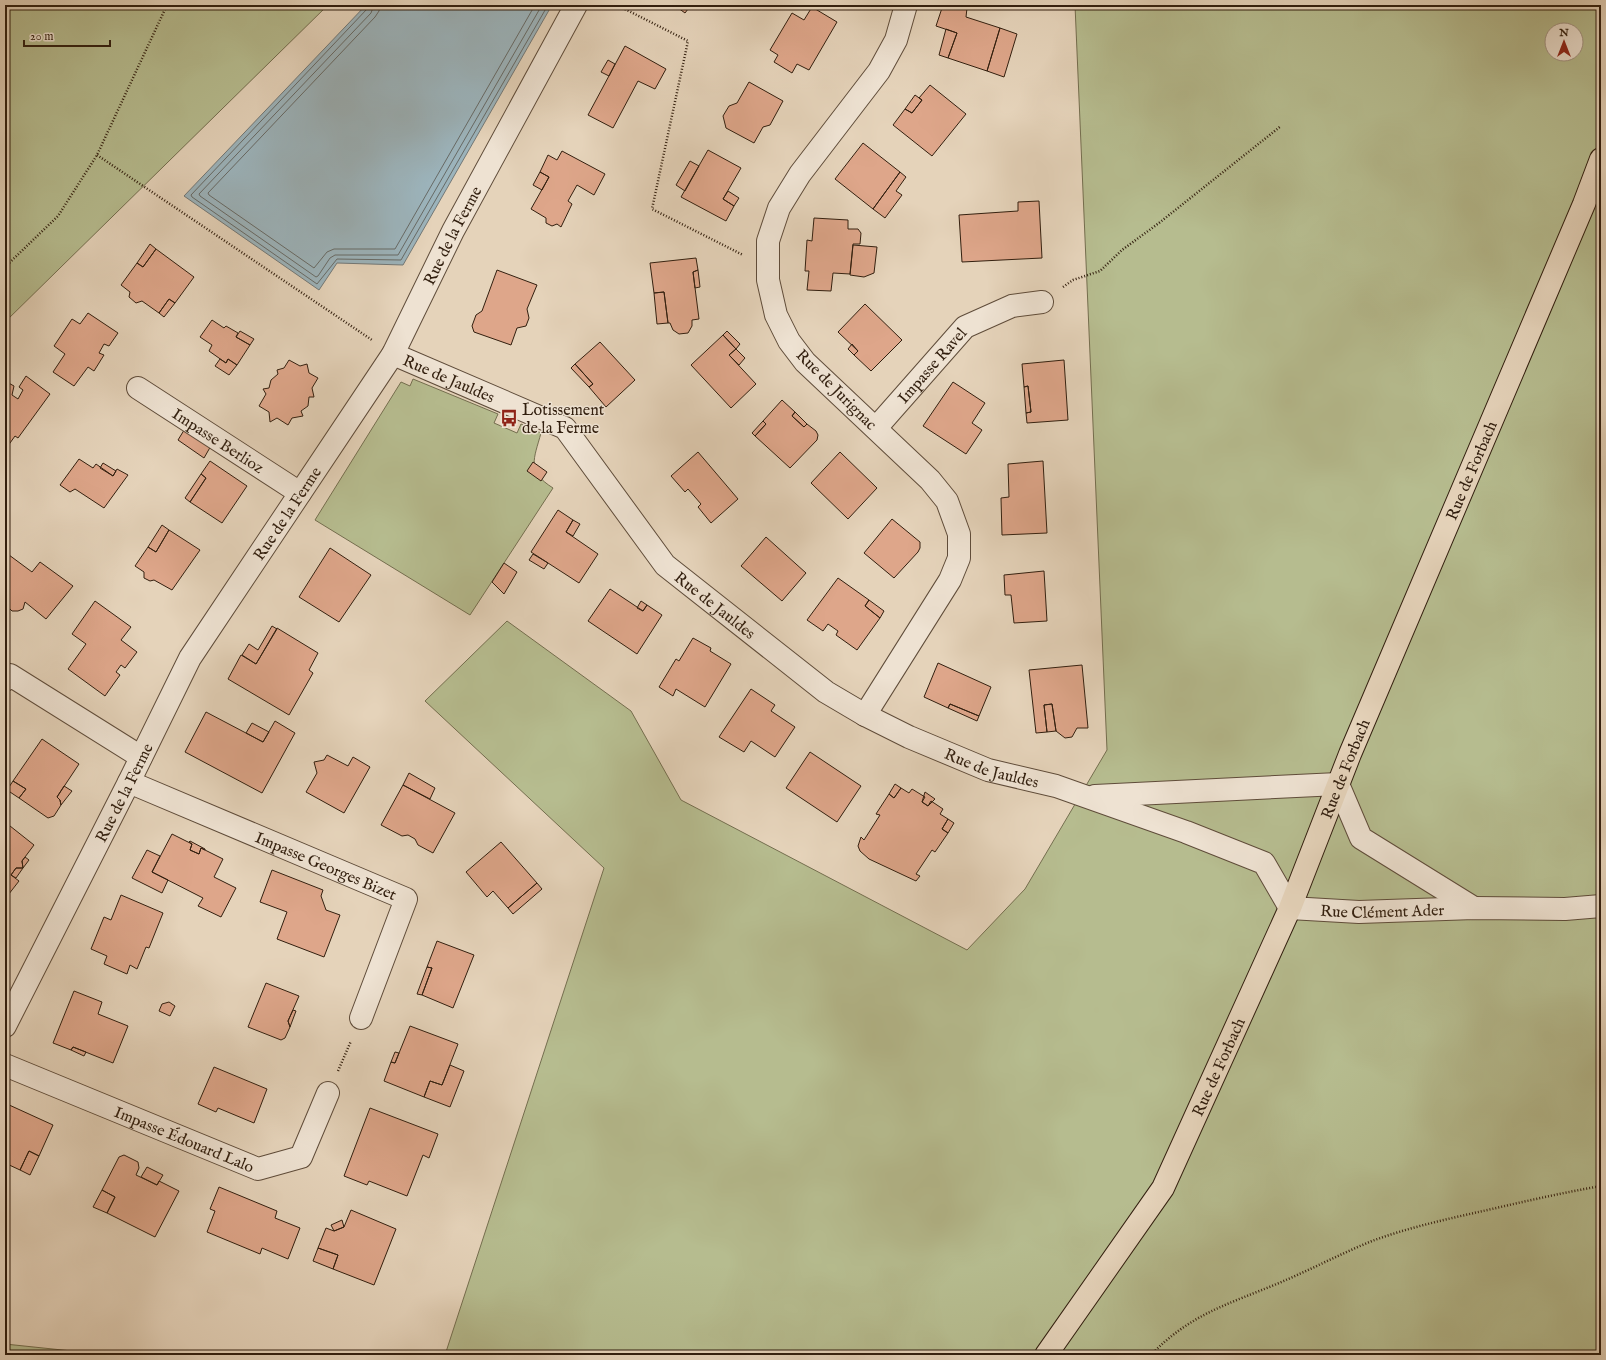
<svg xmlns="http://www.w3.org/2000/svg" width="1606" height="1360" viewBox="0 0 1606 1360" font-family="'IM FELL English',serif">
	<rect width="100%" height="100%" fill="#e5d3ba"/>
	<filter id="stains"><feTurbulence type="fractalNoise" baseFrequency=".005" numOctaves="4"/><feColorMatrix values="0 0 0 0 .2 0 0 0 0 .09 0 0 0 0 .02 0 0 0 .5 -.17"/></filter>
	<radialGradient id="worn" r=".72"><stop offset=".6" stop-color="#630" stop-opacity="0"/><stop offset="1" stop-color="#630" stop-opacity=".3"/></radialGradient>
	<path fill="#b6bc8f" stroke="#746e4f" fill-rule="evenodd" d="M 5,5 L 328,5 L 5,322 Z
		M 1075,5 L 1601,5 L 1601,1355 L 445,1355 L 604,868 L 425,701 L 507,621 L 631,711 L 681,800 L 967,950 L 1025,889 L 1107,750 ZM 1552,30 L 1576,30 L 1576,54 L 1552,54 Z
		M 413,379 L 498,414 L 494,423 L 517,433 L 521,424 L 541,433 C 534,459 526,471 553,488 L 470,615 L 315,520 L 401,382 L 410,386 Z
		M 5,1344 L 110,1355 L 5,1355 Z"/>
	<path fill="#9cb4bc" stroke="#727877" d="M 366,5 L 552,5 L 403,265 L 337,263 L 319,290 L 184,196 Z"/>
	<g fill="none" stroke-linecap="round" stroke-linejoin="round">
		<path stroke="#676a66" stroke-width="1" d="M 369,5 L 367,9 L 191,195 L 192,197 L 317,284 L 337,259 L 401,260 L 548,5
			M 374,5 L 371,13 L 199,194 L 200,196 L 316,277 L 318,276 L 330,258 L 335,255 L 398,255 L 542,5
			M 380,5 L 379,11 L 375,17 L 208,193 L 209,195 L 314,268 L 327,252 L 334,249 L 395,249 L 535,5"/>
	</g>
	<path fill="#dea68a" stroke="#321f0f" d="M 674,5 L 691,5 L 685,13 Z
		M 943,5 L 957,5 L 967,8 L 966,17 L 1000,28 L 987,71 L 948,58 L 957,33 L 936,26 Z
		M 812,7 L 837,22 L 809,70 L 797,64 L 792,73 L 774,62 L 778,55 L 770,50 L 792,13 L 804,20 Z
		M 1000,28 L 1017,34 L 1004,77 L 987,71 Z
		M 946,29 L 957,33 L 948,58 L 939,55 Z
		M 625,46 L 666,69 L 655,89 L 638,81 L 613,128 L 588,115 Z
		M 608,60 L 615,64 L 609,76 L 601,72 Z
		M 749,82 L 783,101 L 770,125 L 763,127 L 754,143 L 726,128 L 723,116 L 729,106 L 737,103 Z
		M 930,85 L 966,114 L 932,156 L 893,125 L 905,109 L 912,113 L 922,100 L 919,98 Z
		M 915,95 L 922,100 L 912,113 L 905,109 Z
		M 863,143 L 900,172 L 873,209 L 835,179 Z
		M 708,150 L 741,168 L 723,199 L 734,206 L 726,221 L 681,197 Z
		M 562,151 L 605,174 L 594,195 L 577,185 L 568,201 L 572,204 L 561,227 L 557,224 L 552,226 L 546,223 L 546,218 L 531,209 L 549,177 L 540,172 L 548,155 L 557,160 Z
		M 690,161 L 699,166 L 685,191 L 676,185 Z
		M 540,172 L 549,177 L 542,190 L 533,185 Z
		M 900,172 L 906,177 L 896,191 L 902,195 L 885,218 L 873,209 Z
		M 728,191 L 739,198 L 734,206 L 723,199 Z
		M 1039,201 L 1042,258 L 962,262 L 959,215 L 1018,211 L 1018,202 Z
		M 814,218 L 848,220 L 848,229 L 858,229 L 861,233 L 860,244 L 853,244 L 850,274 L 833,273 L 831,291 L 807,290 L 809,271 L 805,271 L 807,240 L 812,241 Z
		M 150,244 L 156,249 L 143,267 L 137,263 Z
		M 853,245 L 877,247 L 874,273 L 864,277 L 850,275 Z
		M 156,249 L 194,277 L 175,303 L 169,299 L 159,313 L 142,301 L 136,303 L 129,297 L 130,292 L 121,285 L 137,263 L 143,267 Z
		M 696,258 L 698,270 L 693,272 L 699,319 L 692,320 L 692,326 L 688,333 L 679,334 L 673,330 L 670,323 L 668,323 L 664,292 L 654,293 L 650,263 Z
		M 497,270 L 537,285 L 527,309 L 529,318 L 526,326 L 517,328 L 511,345 L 474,332 L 472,326 L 476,315 L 482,311 Z
		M 698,270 L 700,287 L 695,288 L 693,272 Z
		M 664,292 L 668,323 L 657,324 L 654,293 Z
		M 169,299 L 175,303 L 164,317 L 159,313 Z
		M 865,304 L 902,340 L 871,371 L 854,355 L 858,351 L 838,332 Z
		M 88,313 L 118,333 L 109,346 L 104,344 L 99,353 L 104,355 L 94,371 L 88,367 L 74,386 L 53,372 L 65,354 L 54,346 L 72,319 L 80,324 Z
		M 212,320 L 224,328 L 226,326 L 238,333 L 236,337 L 250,345 L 237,365 L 228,359 L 226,363 L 209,351 L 212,345 L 200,337 Z
		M 240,331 L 254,339 L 250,345 L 236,337 Z
		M 727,331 L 740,344 L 736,349 L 723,335 Z
		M 723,335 L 736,349 L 729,355 L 756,384 L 731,408 L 691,365 Z
		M 600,342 L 635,380 L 606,407 L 589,387 L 593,384 L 575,364 Z
		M 852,344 L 858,351 L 854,355 L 848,349 Z
		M 736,349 L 745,358 L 739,365 L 729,355 Z
		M 220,359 L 226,363 L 228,359 L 237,365 L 229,375 L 215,366 Z
		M 289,360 L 300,366 L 307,364 L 309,373 L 318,378 L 312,388 L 314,397 L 309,397 L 308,406 L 301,411 L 303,416 L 292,418 L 288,425 L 277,418 L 270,422 L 269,412 L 259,406 L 266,394 L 263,389 L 269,388 L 271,380 L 278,374 L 277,370 L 284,368 Z
		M 1064,360 L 1068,420 L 1027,423 L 1026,413 L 1031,412 L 1028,386 L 1024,387 L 1022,364 Z
		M 575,364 L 593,384 L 589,387 L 571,368 Z
		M 26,376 L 50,394 L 18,438 L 15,436 L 5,450 L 5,381 L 14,386 L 12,395 L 18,399 L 23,390 L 19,387 Z
		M 953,382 L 985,403 L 972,423 L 982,430 L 966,454 L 923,426 Z
		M 1028,386 L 1031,412 L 1026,413 L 1024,387 Z
		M 782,400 L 795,412 L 792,416 L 804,427 L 807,424 L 816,431 L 818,435 L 817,440 L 790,468 L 755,436 L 766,424 L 763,421 Z
		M 795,412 L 807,424 L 804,427 L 792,416 Z
		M 763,421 L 766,424 L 755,436 L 752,433 Z
		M 186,427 L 212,444 L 204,458 L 178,440 Z
		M 698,452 L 738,499 L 711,523 L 698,507 L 701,504 L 688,489 L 685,492 L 671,476 Z
		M 840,452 L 877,488 L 848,519 L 811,483 Z
		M 79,459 L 93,468 L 96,464 L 113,476 L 117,469 L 128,475 L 104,508 L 75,489 L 70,492 L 60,485 Z
		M 210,461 L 247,486 L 222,523 L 190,502 L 206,478 L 201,474 Z
		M 1043,461 L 1047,533 L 1002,535 L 1001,498 L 1009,497 L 1008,464 Z
		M 533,462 L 547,472 L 541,481 L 527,471 Z
		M 103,463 L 116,471 L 113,476 L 100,468 Z
		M 201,474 L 206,478 L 190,502 L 185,498 Z
		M 558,510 L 573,520 L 566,532 L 598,554 L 579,583 L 531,552 Z
		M 892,519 L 920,542 L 920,548 L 918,552 L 894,578 L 864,553 Z
		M 573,520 L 580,524 L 573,536 L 566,532 Z
		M 162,525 L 169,530 L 156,552 L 148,547 Z
		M 169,530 L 200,550 L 172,590 L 154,580 L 150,581 L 144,578 L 144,572 L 135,566 L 148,547 L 156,552 Z
		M 766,537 L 806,573 L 782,601 L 741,566 Z
		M 330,548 L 371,575 L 339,622 L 299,597 Z
		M 5,552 L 32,572 L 40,562 L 73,586 L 46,619 L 25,602 L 23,609 L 18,611 L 12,611 L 8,607 L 7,609 L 5,608 Z
		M 533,554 L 548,563 L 544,569 L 529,560 Z
		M 504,563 L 517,572 L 504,594 L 492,582 Z
		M 1044,571 L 1047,621 L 1014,623 L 1011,595 L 1005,595 L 1004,575 Z
		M 838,578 L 869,600 L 865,606 L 880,618 L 857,650 L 836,635 L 838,631 L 828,624 L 823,631 L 807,620 Z
		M 610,589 L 643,611 L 647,605 L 662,615 L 637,654 L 588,621 Z
		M 869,600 L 884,611 L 880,618 L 865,606 Z
		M 95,601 L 131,627 L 121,640 L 137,652 L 125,668 L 121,665 L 116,672 L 120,675 L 105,696 L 68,669 L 86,644 L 72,634 Z
		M 641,601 L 647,605 L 643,611 L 637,608 Z
		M 272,626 L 277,629 L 256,664 L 242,655 L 249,644 L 258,650 Z
		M 277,628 L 318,653 L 309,670 L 313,673 L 289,715 L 228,679 L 241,655 L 256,664 Z
		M 693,638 L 711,648 L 710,651 L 731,664 L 705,707 L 676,689 L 673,696 L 659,687 L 676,659 L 679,661 Z
		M 938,663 L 991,687 L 979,716 L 950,704 L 948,708 L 924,697 Z
		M 1082,665 L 1088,728 L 1077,728 L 1072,737 L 1065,738 L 1056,731 L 1052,704 L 1044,705 L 1047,732 L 1036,733 L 1029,670 Z
		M 751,689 L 775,705 L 771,711 L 795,727 L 775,757 L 751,741 L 744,752 L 719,737 Z
		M 950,704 L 979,716 L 977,721 L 948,708 Z
		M 1052,704 L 1056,731 L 1047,732 L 1044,705 Z
		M 206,712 L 263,742 L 275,721 L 295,733 L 262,793 L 185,752 Z
		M 252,723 L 269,732 L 263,742 L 246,733 Z
		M 42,739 L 79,764 L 57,797 L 60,800 L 61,805 L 54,816 L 48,818 L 19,798 L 26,789 L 13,781 Z
		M 810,752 L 861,786 L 837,822 L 786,788 Z
		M 327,755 L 348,766 L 353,757 L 370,767 L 344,813 L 306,792 L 317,773 L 314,762 L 324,760 Z
		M 409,773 L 435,788 L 430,799 L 403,785 Z
		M 13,781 L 26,789 L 19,798 L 7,790 Z
		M 895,784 L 901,788 L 894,798 L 889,794 Z
		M 403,785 L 455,813 L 433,853 L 418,845 L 415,839 L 408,835 L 402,836 L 381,825 Z
		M 64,786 L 72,791 L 61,805 L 60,800 L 57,797 Z
		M 901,788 L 909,793 L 912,789 L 925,797 L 922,802 L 928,806 L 931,801 L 943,809 L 940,814 L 948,819 L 942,829 L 948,833 L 935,852 L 932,850 L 916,874 L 920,876 L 916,881 L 869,859 L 860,851 L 858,846 L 861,837 L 864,840 L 880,815 L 876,814 L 889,794 L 894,798 Z
		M 925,792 L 935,799 L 928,806 L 922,802 Z
		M 948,819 L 954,823 L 948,833 L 942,829 Z
		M 5,822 L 34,845 L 22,861 L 23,868 L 16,868 L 11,875 L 19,881 L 5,899 Z
		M 172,834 L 192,844 L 190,850 L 199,854 L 201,848 L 223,859 L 214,877 L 236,888 L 221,917 L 198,906 L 203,898 L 152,872 Z
		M 190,841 L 205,849 L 205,850 L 201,848 L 199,854 L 190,850 L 192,844 L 189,842 Z
		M 501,842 L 537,883 L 508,908 L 493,891 L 487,897 L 466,872 Z
		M 147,850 L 160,856 L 152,872 L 168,880 L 162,893 L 132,878 Z
		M 25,857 L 29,860 L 23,868 L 22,861 Z
		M 16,868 L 23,868 L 16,878 L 11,875 Z
		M 272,870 L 323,890 L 321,896 L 326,910 L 340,915 L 324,957 L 277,939 L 287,912 L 260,902 Z
		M 537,883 L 542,889 L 513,914 L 508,908 Z
		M 121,895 L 163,913 L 149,948 L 146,947 L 137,969 L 130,965 L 127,974 L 104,964 L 107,956 L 91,949 L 104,917 L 111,920 Z
		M 437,941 L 474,955 L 453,1008 L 422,995 L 432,968 L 427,967 Z
		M 427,967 L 432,968 L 422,995 L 417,994 Z
		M 266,983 L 299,996 L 288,1021 L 290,1027 L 285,1038 L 281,1040 L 248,1027 Z
		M 74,991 L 102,1002 L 98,1014 L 128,1026 L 113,1063 L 73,1047 L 71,1050 L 53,1043 Z
		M 169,1002 L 175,1006 L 170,1016 L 159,1011 L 162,1004 Z
		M 293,1010 L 296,1011 L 290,1027 L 288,1021 Z
		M 410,1026 L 458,1044 L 442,1085 L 430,1081 L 424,1097 L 384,1081 L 391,1062 L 395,1063 Z
		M 73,1047 L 86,1052 L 84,1056 L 71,1050 Z
		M 395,1052 L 399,1053 L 395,1063 L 391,1062 Z
		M 450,1065 L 464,1071 L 450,1107 L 424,1097 L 430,1081 L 442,1085 Z
		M 214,1067 L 267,1089 L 254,1123 L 218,1108 L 216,1112 L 198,1104 Z
		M 7,1104 L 53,1125 L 39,1156 L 29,1151 L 20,1170 L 5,1163 L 5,1108 Z
		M 370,1108 L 438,1134 L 429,1158 L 423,1155 L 407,1196 L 369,1181 L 367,1185 L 344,1176 Z
		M 29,1151 L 39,1156 L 30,1175 L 20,1170 Z
		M 124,1155 L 138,1162 L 139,1168 L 136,1175 L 157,1185 L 159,1181 L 179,1191 L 155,1237 L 107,1213 L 115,1197 L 102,1190 L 119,1157 Z
		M 147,1167 L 163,1175 L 157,1185 L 141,1177 Z
		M 219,1187 L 277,1211 L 275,1218 L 300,1228 L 288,1259 L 262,1248 L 260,1254 L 207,1232 L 215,1211 L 210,1209 Z
		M 102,1190 L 115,1197 L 107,1213 L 93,1207 Z
		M 351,1210 L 396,1229 L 374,1285 L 333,1269 L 338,1255 L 318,1248 L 326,1228 L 334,1231 L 344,1227 Z
		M 342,1220 L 344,1227 L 334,1231 L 331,1225 Z
		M 318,1248 L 338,1255 L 333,1269 L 313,1261 Z"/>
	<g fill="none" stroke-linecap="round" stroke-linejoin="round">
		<g stroke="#5f4c3a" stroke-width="24">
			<g id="minor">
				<path id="s1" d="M 393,354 L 565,428 L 665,565 L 826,692 L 865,715 L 909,737 L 988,770 L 1056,786 L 1186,832 L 1264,863 L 1290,908 L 1359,912 L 1474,908 L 1565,909 L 1601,906"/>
				<path id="s2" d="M 138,388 L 300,493"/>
				<path id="s3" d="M 876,428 L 965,327 L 1012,306 L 1042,302"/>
				<path d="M 5,680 L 10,675 L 141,757"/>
				<path d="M 865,715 L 950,580 L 959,558 L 959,534 L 947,501 L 930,480 L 805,362 L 789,341 L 776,315 L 768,280 L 768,241 L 779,208 L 800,174 L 879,71 L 896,40 L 906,5"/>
				<path id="s4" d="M 129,782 L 406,899 L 361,1018"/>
				<path d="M 1095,796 L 1338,784 L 1361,838 L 1474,908"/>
				<path id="s5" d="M 5,1026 L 129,782 L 190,658 L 393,354 L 453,231 L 576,5"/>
				<path id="s6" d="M 5,1065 L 258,1169 L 301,1157 L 328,1093"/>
			</g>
		</g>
		<g stroke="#321f0f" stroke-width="24">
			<g id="major">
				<path id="s7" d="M 1046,1355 L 1163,1188 L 1290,908 L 1350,754 L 1584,204 L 1601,159"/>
			</g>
		</g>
		<path stroke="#321f0f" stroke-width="2.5" stroke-dasharray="1 2" stroke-linecap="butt" d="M 617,5 L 688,41 L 652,209 L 743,255
			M 97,155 L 372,340
			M 5,267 L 58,216 L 97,155 L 167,5
			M 1063,287 L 1073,280 L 1100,271 L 1122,250 L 1159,223 L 1281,126
			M 338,1071 L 351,1041
			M 1151,1355 C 1190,1314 1229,1304 1279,1283 C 1310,1270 1340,1254 1372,1241 C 1407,1228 1447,1219 1483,1211 C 1522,1202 1561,1193 1601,1186"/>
		<use href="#minor" stroke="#eee2d2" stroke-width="22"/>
		<use href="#major" stroke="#e5d3ba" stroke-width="22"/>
	</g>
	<defs>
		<g id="bus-bare" transform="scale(1.38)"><path d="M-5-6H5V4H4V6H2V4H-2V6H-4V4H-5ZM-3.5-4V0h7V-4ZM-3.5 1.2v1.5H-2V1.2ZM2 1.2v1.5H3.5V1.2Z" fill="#8f2418" stroke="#eee2d2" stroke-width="2.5" paint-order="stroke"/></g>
	</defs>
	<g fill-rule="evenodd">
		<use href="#bus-bare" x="509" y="418"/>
	</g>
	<g text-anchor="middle" stroke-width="3" stroke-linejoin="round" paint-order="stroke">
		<g font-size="16" fill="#321f0f" stroke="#eee2d2">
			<text dy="6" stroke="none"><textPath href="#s5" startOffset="910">Rue de la Ferme</textPath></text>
			<text dy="6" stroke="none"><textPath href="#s3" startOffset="84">Impasse Ravel</textPath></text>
			<text dy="6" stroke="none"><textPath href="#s1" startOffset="61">Rue de Jauldes</textPath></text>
			<text transform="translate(837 389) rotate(45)" y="6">Rue de Jurignac</text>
			<text dy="6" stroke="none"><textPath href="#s2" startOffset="96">Impasse Berlioz</textPath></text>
			<text dy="6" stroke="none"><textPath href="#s7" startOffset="985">Rue de Forbach</textPath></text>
			<text dy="6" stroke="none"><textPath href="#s5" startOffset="586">Rue de la Ferme</textPath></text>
			<text dy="6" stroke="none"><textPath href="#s1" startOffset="421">Rue de Jauldes</textPath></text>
			<text dy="6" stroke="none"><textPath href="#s1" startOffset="745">Rue de Jauldes</textPath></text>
			<text dy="6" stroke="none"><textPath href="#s7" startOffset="661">Rue de Forbach</textPath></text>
			<text dy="6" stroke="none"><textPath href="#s5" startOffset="262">Rue de la Ferme</textPath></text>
			<text dy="6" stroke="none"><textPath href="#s4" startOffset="214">Impasse Georges Bizet</textPath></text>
			<text dy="6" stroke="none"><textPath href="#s1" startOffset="1178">Rue Clément Ader</textPath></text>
			<text dy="6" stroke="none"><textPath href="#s7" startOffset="337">Rue de Forbach</textPath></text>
			<text dy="6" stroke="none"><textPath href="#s6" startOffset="194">Impasse Édouard Lalo</textPath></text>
		</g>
		<g font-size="16" fill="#321f0f" stroke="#eee2d2" text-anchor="start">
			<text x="522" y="415">Lotissement<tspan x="522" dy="18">de la Ferme</tspan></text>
		</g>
	</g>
	<rect width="1606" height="1360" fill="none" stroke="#e5d3ba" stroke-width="20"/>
	<rect x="6" y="6" width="1594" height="1348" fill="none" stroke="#321f0f" stroke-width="2"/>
	<rect x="10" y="10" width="1586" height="1340" fill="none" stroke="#321f0f"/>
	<g transform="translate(1564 42)"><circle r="19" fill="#eee2d2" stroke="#a39484"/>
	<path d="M0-3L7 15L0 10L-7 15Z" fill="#8f2418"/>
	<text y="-6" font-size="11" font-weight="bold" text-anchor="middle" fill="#321f0f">N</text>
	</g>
	<path d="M24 40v6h86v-6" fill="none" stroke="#321f0f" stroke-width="2"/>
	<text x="30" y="40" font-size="12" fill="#321f0f" stroke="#eee2d2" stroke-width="3" paint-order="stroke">20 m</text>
	<rect width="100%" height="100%" filter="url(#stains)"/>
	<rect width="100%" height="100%" fill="url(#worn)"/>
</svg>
